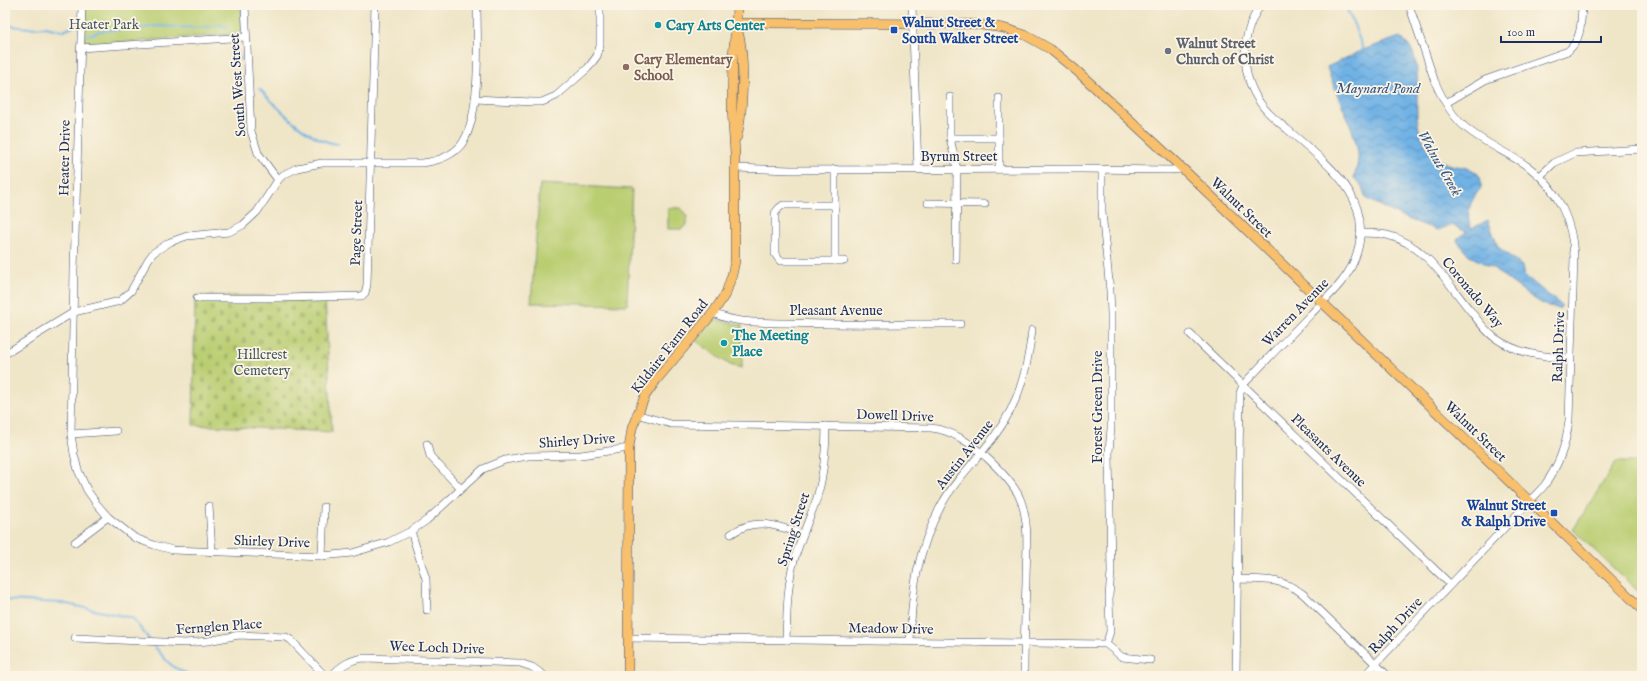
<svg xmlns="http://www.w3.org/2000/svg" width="1647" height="681" viewBox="0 0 1647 681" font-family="'IM FELL English',serif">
<defs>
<pattern id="cemetery-stones" width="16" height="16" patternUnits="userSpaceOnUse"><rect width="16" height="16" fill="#b9cd71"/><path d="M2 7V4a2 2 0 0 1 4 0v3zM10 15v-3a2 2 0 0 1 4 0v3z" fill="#9eb064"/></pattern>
<pattern id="water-waves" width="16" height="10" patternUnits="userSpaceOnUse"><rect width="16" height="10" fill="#71b2e5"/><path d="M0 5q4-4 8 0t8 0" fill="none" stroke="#5c91bd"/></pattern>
</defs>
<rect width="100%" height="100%" fill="#fcf5e5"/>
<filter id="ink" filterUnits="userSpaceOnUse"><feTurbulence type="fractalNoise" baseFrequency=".025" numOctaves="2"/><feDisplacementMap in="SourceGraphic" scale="8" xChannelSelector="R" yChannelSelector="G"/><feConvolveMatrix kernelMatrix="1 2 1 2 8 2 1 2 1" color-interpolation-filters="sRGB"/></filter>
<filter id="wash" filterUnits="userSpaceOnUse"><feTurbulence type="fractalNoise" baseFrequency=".012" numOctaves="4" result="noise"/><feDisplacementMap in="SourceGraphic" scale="16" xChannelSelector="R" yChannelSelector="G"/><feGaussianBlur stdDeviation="0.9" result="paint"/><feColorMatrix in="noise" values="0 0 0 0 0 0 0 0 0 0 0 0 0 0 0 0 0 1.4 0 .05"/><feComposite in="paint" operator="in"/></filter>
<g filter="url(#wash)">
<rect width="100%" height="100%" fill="#efe5c7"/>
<path fill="url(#cemetery-stones)" stroke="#6a7e68" d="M 195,296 L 325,296 L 332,432 L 193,425 Z"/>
<g fill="#b9cd71" stroke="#6a7e68">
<path d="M 85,5 L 241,5 L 242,27 L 241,32 L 236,34 L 88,45 L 84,42 Z"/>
<path d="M 540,184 L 632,189 L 627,305 L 531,303 Z"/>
<path d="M 668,208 L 681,208 L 687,217 L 687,225 L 681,229 L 668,229 Z"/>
<path d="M 714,319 L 742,325 L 742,368 L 730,365 L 696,341 Z"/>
<path d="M 1616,462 L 1642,462 L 1642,595 L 1573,530 Z"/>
</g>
<path fill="url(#water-waves)" stroke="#4670a2" d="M 1400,37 C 1405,42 1412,48 1414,56 C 1423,84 1410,113 1423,140 C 1428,150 1435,159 1446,163 C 1458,169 1484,164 1481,188 C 1470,201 1465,213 1471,229 L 1488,220 L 1498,247 L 1522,266 L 1524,275 L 1562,306 L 1559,309 L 1543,304 L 1530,296 L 1493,268 L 1470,256 L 1457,241 L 1459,237 L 1467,232 L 1452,225 L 1437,230 L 1400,216 L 1366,198 L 1361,185 L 1354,178 C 1356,170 1359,161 1358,153 C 1354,124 1335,95 1327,67 L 1363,50 Z"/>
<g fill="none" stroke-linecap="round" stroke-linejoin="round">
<g stroke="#71b2e5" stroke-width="2">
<path d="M 1345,5 L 1355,27 L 1364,52"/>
<path d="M 5,25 L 29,28 L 46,27 L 63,31 L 73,27"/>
<path d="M 87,35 L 93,34 L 100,31 L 137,29 L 156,26 L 200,28 L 220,25 L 228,27"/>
<path d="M 234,46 L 241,60"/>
<path d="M 260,89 C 279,109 308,141 338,144"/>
<path d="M 5,600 L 62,603 L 132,618 L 149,639"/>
<path d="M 152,643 C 166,661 172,670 195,676"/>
</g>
</g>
</g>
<g filter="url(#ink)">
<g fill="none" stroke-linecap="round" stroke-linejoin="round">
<defs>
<g id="minor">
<path d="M 82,5 L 74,270 L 71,434 L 74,454 L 78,470 L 87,490 L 96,503 L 108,517 L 135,538 L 154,545 L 173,550 L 322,556 L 352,553 L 389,542 L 411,531 L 427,520 L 483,469 L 505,460 L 528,456 L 581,455 L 629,448"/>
<path d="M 245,5 L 251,131 L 258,153 L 278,180"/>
<path d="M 912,5 L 918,169"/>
<path d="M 80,48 L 246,37"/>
<path d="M 950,97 L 950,138 L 957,169 L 956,260"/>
<path d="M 999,98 L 999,169"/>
<path d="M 475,99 L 532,102 L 542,102 L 556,96 L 588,68 L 597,56 L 600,46 L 600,5"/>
<path d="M 1446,103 L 1485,80 L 1568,51 C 1582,39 1581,23 1582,5"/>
<path d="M 950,138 L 999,138"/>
<path d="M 735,168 L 791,170 L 1083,169 L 1170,170 L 1183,169"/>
<path d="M 835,169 L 835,261"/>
<path d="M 1102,169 L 1102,212 L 1110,291 L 1111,314 L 1111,428 L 1109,452 L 1111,572 L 1109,596 L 1110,632 L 1106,644"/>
<path d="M 1540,176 L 1554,163 L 1575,153 L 1642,149"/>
<path d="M 928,203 L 985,204"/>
<path d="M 835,205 L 783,205 L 779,208 L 775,213 L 775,254 L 780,261 L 844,261"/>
<path d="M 1360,233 C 1369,233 1378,233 1387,235 C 1425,244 1446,281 1469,309 C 1477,319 1485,331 1495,338 C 1518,354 1544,357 1570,358"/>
<path d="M 197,298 L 283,298 L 362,296 L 365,293 L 367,285 L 375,5"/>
<path d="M 713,313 C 737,324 760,322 785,323 C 843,325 902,324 960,324"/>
<path d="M 1190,334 L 1450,584"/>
<path d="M 5,354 L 74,312 L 120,301 L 131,291 L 148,260 L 153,253 L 170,242 L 187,236 L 229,232 L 243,225 L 257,212 L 278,180 L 283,175 L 297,168 L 322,163 L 423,163 C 437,161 452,156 461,145 C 482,118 477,39 477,5"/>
<path d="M 636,414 L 671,424 L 931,428 C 952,430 970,443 986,457 C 998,468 1010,480 1018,494 C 1031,520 1026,553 1026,581 C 1025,613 1024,644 1024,676"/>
<path d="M 71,434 L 116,431"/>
<path d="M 427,444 L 430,456 L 460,488"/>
<path d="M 209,506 L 212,552"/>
<path d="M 411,531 L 426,579 L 427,610"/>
<path d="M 731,534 C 756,516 777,526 803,534"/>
<path d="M 75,542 L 108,517"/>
<path d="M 322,556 L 324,507"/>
<path d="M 1236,579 C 1264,580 1280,577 1303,594 L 1388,676"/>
<path d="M 75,638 L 185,643 L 208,641 L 239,635 L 286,637 L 291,640 L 325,676"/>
<path d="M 628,638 L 1106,644 L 1122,657 L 1150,660"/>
<path d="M 786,640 C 787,614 787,589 793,564 C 799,542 809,520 817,498 C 824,474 826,451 826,426"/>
<path d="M 910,641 C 912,590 917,550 942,504 C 952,485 967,470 981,453 C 1015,414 1026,381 1032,330"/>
<path d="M 331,676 C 341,666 350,659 365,658 L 520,663 L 532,667 L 545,676"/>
<path d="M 1236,676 L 1240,393 L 1243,385 C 1265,361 1288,338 1310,315 C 1326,298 1345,283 1354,261 C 1379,199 1328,165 1287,129 C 1278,122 1268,114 1261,104 C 1250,89 1245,71 1245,53 C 1245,37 1251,18 1261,5"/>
<path d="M 1364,676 L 1544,486 C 1559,465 1566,446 1569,420 L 1574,257 C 1573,223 1558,189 1530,168 C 1509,153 1485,144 1465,127 C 1451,115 1442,98 1435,82 L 1409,5"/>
</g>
<g id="major">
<path d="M 736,23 L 974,24 L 1003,28 L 1025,35 L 1050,49 L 1077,71 L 1183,169 L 1642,609"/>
<path d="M 737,29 C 746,54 743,111 737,137"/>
<path d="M 628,676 L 629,448 L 632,428 L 645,396 L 657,379 L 713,313 L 726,293 L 732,275 L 735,261 L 735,154 L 732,109 L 733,55 L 736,26 L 737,5"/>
</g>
</defs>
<use href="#minor" stroke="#3b4a6e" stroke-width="8"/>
<use href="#major" stroke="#3b4a6e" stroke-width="10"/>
<use href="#minor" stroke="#fff" stroke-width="7"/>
<use href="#major" stroke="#f8bf6c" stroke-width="9"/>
</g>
</g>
<g fill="#0f9aa8" stroke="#fcf5e5" stroke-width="1.5">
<circle cx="658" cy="25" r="4"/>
<circle cx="724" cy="343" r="4"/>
</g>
<g fill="#1a4fb4" stroke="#fcf5e5" stroke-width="1.5">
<rect x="890" y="26" width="8" height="8" rx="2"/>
<rect x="1550" y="509" width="8" height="8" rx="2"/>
</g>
<circle fill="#6b7280" stroke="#fcf5e5" stroke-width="1.5" cx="1168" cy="51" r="4"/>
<circle fill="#8d6e63" stroke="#fcf5e5" stroke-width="1.5" cx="626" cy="67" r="4"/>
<g text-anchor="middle" stroke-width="3.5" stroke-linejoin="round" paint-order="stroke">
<g font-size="14" font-weight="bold" fill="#164399" stroke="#fcf5e5" text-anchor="start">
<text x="902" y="27">Walnut Street &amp;<tspan x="902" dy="16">South Walker Street</tspan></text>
<text x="1546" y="510" text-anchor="end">Walnut Street<tspan x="1546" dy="16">&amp; Ralph Drive</tspan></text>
</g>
<g font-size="14" fill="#425663" stroke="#fcf5e5">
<text x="104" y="29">Heater Park</text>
<text x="262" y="359">Hillcrest<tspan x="262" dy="16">Cemetery</tspan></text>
</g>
<g font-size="14" font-weight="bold" fill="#0d838f" stroke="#fcf5e5" text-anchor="start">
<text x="666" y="30">Cary Arts Center</text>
<text x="732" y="340">The Meeting<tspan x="732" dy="16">Place</tspan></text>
</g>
<g font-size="14" font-weight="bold" fill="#5b616d" stroke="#fcf5e5" text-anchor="start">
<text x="1176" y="48">Walnut Street<tspan x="1176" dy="16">Church of Christ</tspan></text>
</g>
<g font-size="14" font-weight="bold" fill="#785e54" stroke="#fcf5e5" text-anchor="start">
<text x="634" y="64">Cary Elementary<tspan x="634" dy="16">School</tspan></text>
</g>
<g font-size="14" fill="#1b2f5e" stroke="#fcf5e5">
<text transform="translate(237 85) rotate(-94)" y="5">South West Street</text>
<text x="959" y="161">Byrum Street</text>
<text transform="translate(64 158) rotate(-89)" y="5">Heater Drive</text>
<text transform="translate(1242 207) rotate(44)" y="5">Walnut Street</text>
<text transform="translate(356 233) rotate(-88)" y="5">Page Street</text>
<text transform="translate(1473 292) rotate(50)" y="5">Coronado Way</text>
<text x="836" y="315">Pleasant Avenue</text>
<text transform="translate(1295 312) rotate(-46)" y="5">Warren Avenue</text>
<text transform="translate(669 346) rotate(-52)" y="5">Kildaire Farm Road</text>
<text transform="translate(1558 347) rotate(-88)" y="5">Ralph Drive</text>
<text transform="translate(1097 407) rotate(-90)" y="5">Forest Green Drive</text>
<text transform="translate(895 415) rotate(2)" y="5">Dowell Drive</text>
<text transform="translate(1476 431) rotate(44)" y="5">Walnut Street</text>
<text transform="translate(577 440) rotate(-4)" y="5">Shirley Drive</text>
<text transform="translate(1329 450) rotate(44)" y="5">Pleasants Avenue</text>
<text transform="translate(964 454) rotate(-52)" y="5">Austin Avenue</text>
<text transform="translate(793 529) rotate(-72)" y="5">Spring Street</text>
<text transform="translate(272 541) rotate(2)" y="5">Shirley Drive</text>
<text transform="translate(1395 625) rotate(-47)" y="5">Ralph Drive</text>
<text transform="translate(219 626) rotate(-4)" y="5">Fernglen Place</text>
<text transform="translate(891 628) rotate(1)" y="5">Meadow Drive</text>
<text transform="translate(437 647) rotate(2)" y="5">Wee Loch Drive</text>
</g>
<g font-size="15" font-style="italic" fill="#355686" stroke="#fcf5e5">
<text x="1378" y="93">Maynard Pond</text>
<text transform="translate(1440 163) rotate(60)" y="5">Walnut Creek</text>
</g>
</g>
<rect width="1647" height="681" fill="none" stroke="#fcf5e5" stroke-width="20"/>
<path d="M1501 36v6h100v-6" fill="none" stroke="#1b2f5e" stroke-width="2"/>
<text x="1507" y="36" font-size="12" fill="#1b2f5e" stroke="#fcf5e5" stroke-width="3" paint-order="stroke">100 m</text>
</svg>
